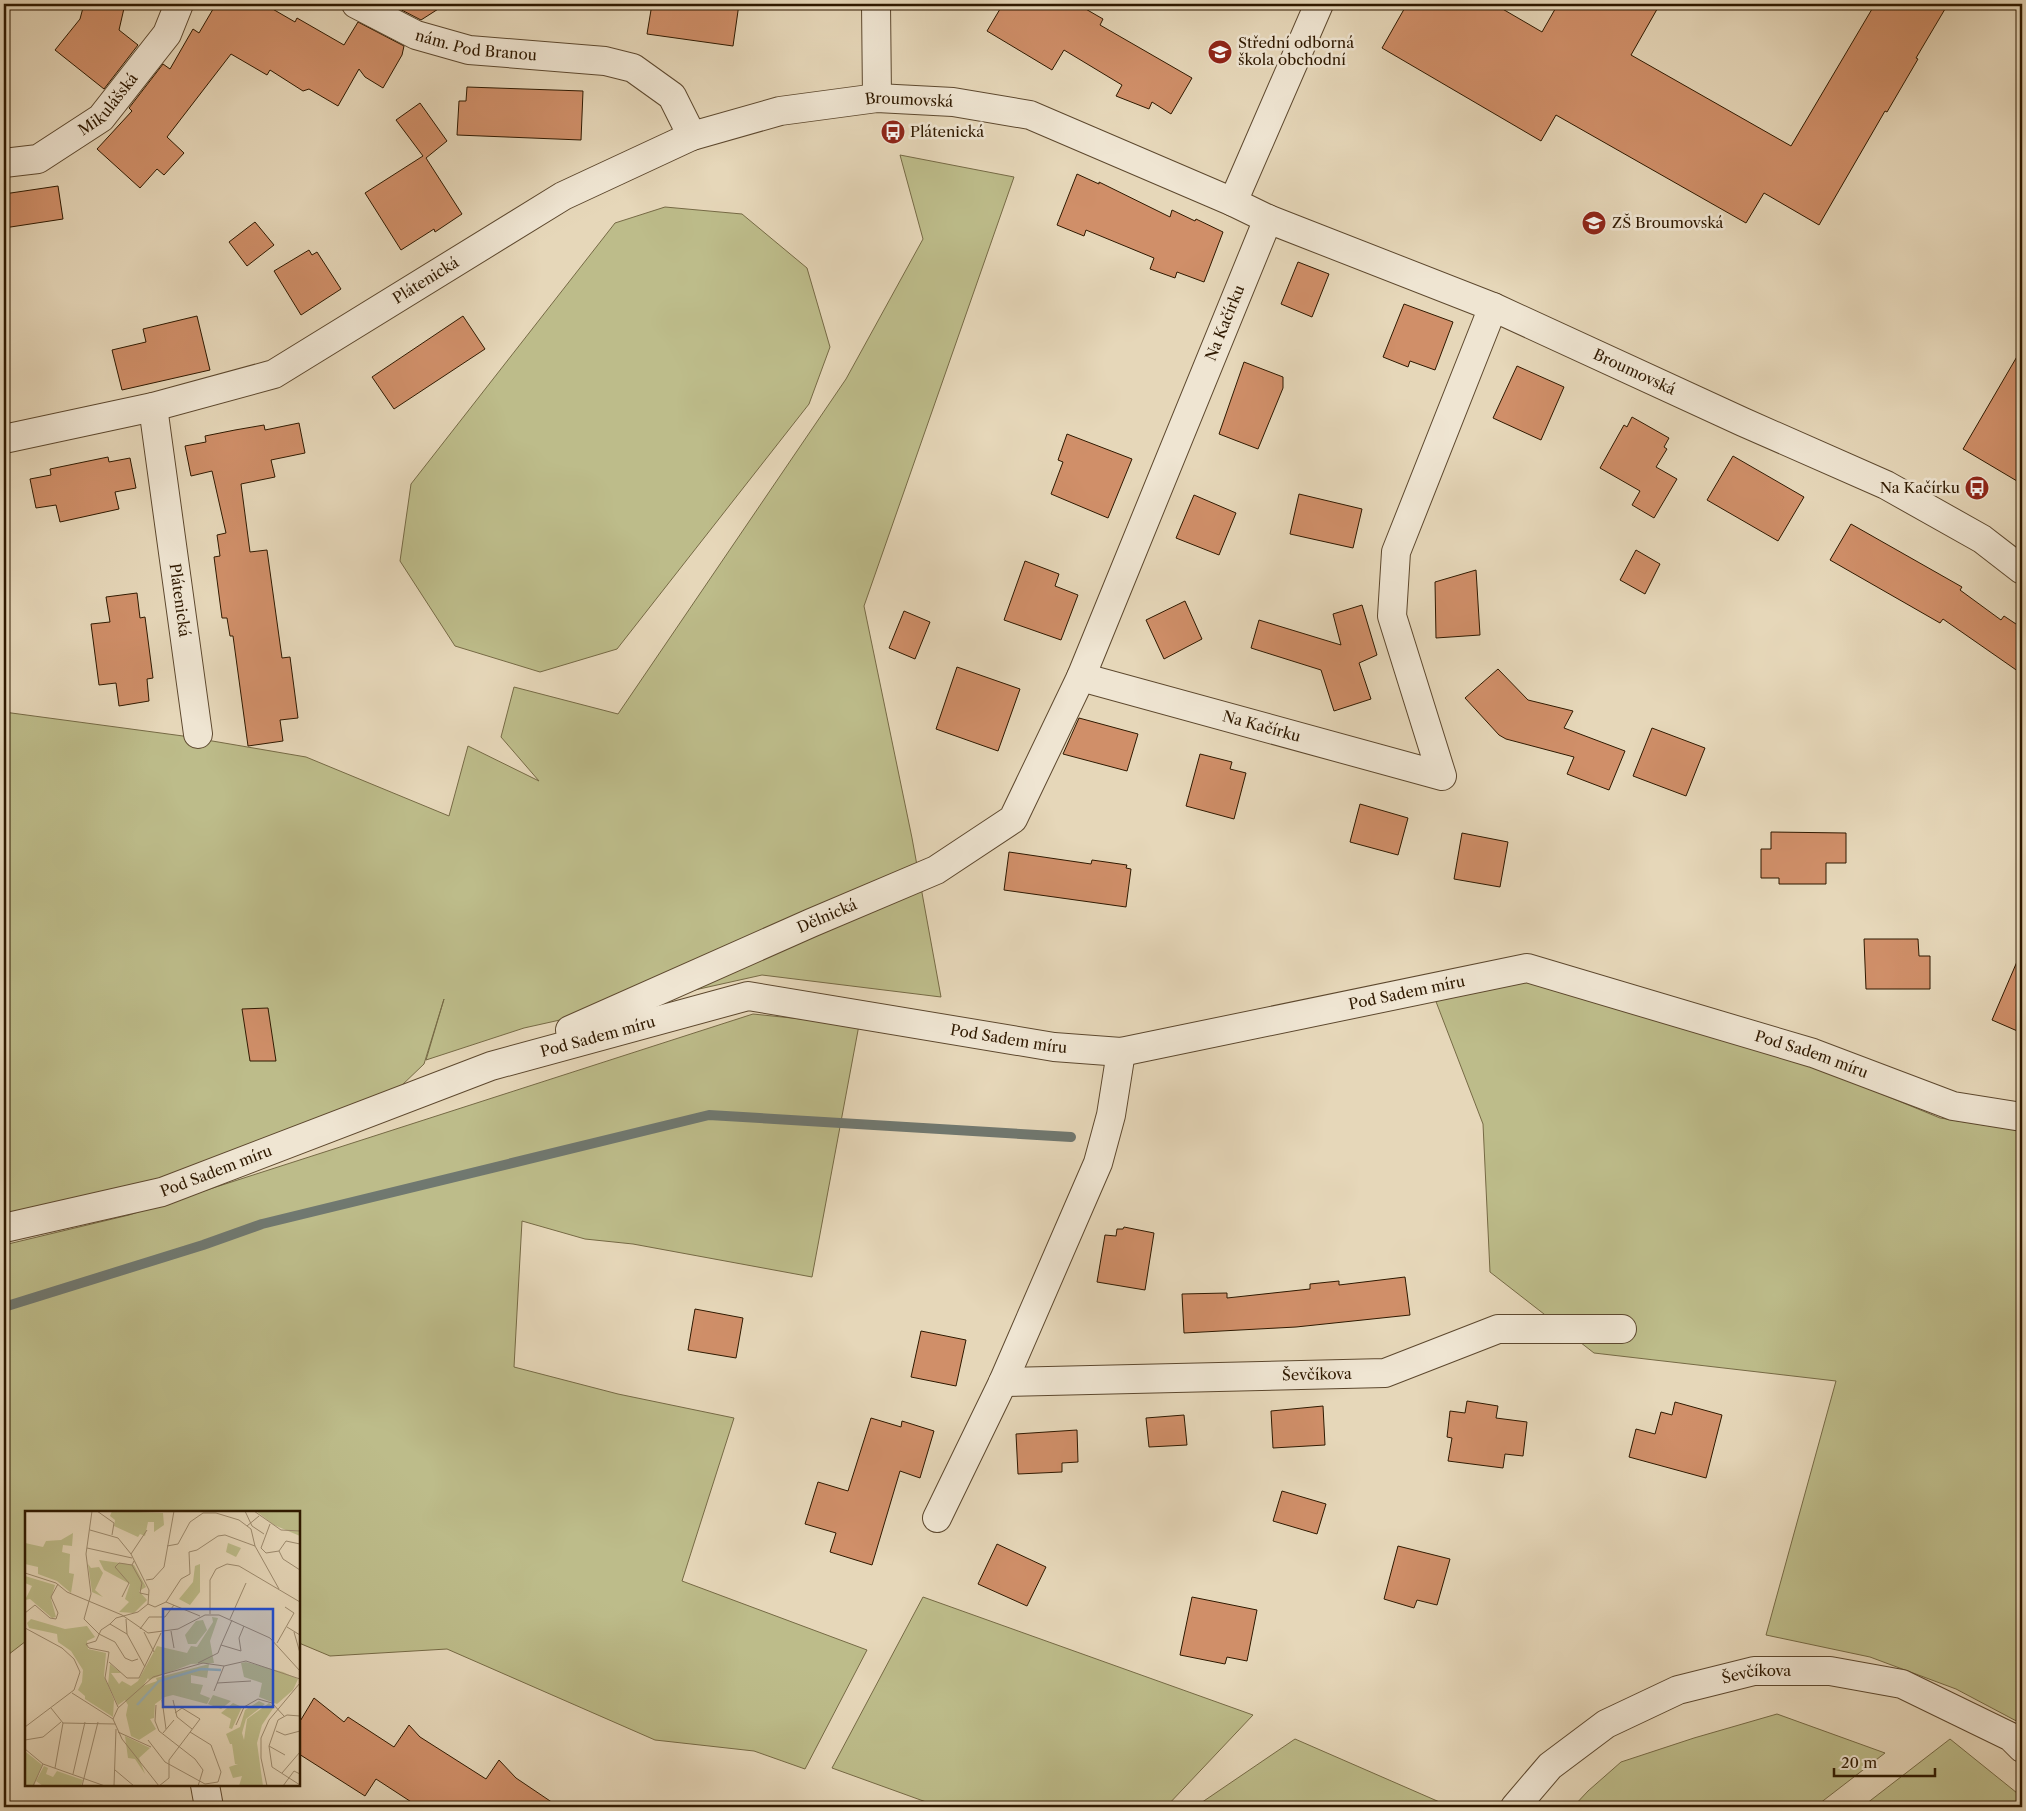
<svg xmlns="http://www.w3.org/2000/svg" width="2026" height="1811" viewBox="0 0 2026 1811" font-family="'Libre Caslon Text',serif">
<rect width="100%" height="100%" fill="#e6d7b9"/>
<filter id="stains"><feTurbulence type="fractalNoise" baseFrequency=".004" numOctaves="4"/><feColorMatrix values="0 0 0 0 .2 0 0 0 0 .09 0 0 0 0 .02 0 0 0 .5 -.17"/></filter>
<radialGradient id="worn" r=".72"><stop offset=".6" stop-color="#630" stop-opacity="0"/><stop offset="1" stop-color="#630" stop-opacity=".3"/></radialGradient>
<g fill="#bdbc8a" stroke="#766a45">
<path d="M 900,155 L 1014,177 L 864,606 L 912,838 L 941,997 L 762,975 L 524,1028 L 426,1060 L 444,999 L 424,1064 L 400,1087 L 158,1185 L 4,1216 L 4,712 L 183,736 L 306,757 L 449,816 L 468,746 L 539,781 L 501,737 L 514,687 L 618,714 L 846,379 L 923,239 Z"/>
<path d="M 665,207 L 742,214 L 807,268 L 830,347 L 809,404 L 617,649 L 540,672 L 455,646 L 400,561 L 411,484 L 615,223 Z"/>
<path d="M 1527,979 L 1760,1044 L 1940,1118 L 2022,1131 L 2022,1724 L 1956,1689 L 1870,1657 L 1766,1635 L 1836,1381 L 1594,1353 L 1490,1272 L 1483,1124 L 1435,999 Z"/>
<path d="M 753,1014 L 859,1025 L 812,1277 L 633,1244 L 585,1239 L 522,1221 L 514,1367 L 618,1394 L 734,1418 L 682,1581 L 867,1650 L 805,1769 L 754,1751 L 655,1740 L 447,1649 L 330,1656 L 299,1643 L 299,1512 L 26,1512 L 26,1641 L 4,1658 L 4,1245 L 129,1215 Z"/>
<path d="M 923,1597 L 1253,1715 L 1166,1807 L 940,1807 L 832,1768 Z"/>
<path d="M 1777,1714 L 1885,1753 L 1815,1807 L 1573,1807 L 1588,1791 L 1621,1762 L 1694,1738 Z"/>
<path d="M 1295,1739 L 1451,1807 L 1195,1807 Z"/>
<path d="M 1950,1739 L 2022,1797 L 2022,1807 L 1862,1807 Z"/>
</g>
<g fill="none" stroke-linecap="round" stroke-linejoin="round">
<path stroke="#707870" stroke-width="10" d="M 4,1307 L 203,1245 L 262,1224 L 709,1115 L 1071,1137"/>
</g>
<g fill="#d08f69" stroke="#2f1900">
<path d="M 84,4 L 125,4 L 119,30 L 138,45 L 104,89 L 55,50 L 80,19 Z"/>
<path d="M 216,4 L 264,4 L 295,22 L 297,18 L 344,45 L 358,22 L 404,46 L 402,55 L 383,88 L 365,77 L 359,69 L 338,106 L 309,89 L 303,91 L 270,70 L 267,75 L 231,54 L 167,137 L 184,153 L 164,175 L 157,169 L 140,188 L 97,149 L 132,111 L 129,108 L 163,64 L 170,69 L 193,29 L 199,33 Z"/>
<path d="M 390,4 L 446,4 L 421,20 Z"/>
<path d="M 652,4 L 739,4 L 733,46 L 647,34 Z"/>
<path d="M 1003,4 L 1077,4 L 1103,19 L 1100,25 L 1192,78 L 1171,114 L 1152,102 L 1149,109 L 1116,96 L 1122,85 L 1064,50 L 1052,70 L 987,31 Z"/>
<path d="M 1407,4 L 1494,4 L 1542,32 L 1558,4 L 1660,4 L 1631,55 L 1791,146 L 1875,4 L 1948,4 L 1916,58 L 1918,59 L 1887,112 L 1885,111 L 1819,225 L 1764,193 L 1746,223 L 1556,115 L 1541,141 L 1382,48 Z"/>
<path d="M 467,87 L 583,91 L 581,140 L 457,135 L 459,101 L 466,101 Z"/>
<path d="M 420,103 L 447,141 L 426,158 L 462,214 L 435,232 L 434,229 L 401,250 L 365,193 L 423,156 L 396,120 Z"/>
<path d="M 1077,174 L 1099,184 L 1099,182 L 1170,217 L 1172,210 L 1195,221 L 1196,219 L 1223,232 L 1204,282 L 1177,272 L 1175,278 L 1150,269 L 1154,258 L 1086,230 L 1084,236 L 1057,225 Z"/>
<path d="M 58,186 L 63,219 L 4,228 L 4,194 Z"/>
<path d="M 255,222 L 274,245 L 247,266 L 229,242 Z"/>
<path d="M 309,250 L 312,255 L 317,252 L 341,289 L 301,315 L 274,271 Z"/>
<path d="M 1298,262 L 1329,274 L 1312,317 L 1281,304 Z"/>
<path d="M 1404,304 L 1453,322 L 1435,370 L 1410,361 L 1408,367 L 1383,357 Z"/>
<path d="M 197,316 L 210,370 L 122,390 L 112,350 L 146,342 L 143,329 Z"/>
<path d="M 463,316 L 485,349 L 394,409 L 372,377 Z"/>
<path d="M 2022,348 L 2022,484 L 1963,449 Z"/>
<path d="M 1244,362 L 1283,377 L 1283,388 L 1258,449 L 1219,434 Z"/>
<path d="M 1517,366 L 1564,387 L 1541,440 L 1493,418 Z"/>
<path d="M 1632,417 L 1669,438 L 1664,447 L 1667,449 L 1656,467 L 1677,479 L 1654,518 L 1632,505 L 1640,491 L 1600,468 L 1624,425 L 1627,427 Z"/>
<path d="M 299,423 L 305,453 L 271,460 L 275,477 L 241,484 L 250,552 L 267,550 L 282,658 L 290,657 L 298,718 L 280,720 L 283,741 L 248,746 L 233,636 L 230,636 L 227,618 L 222,618 L 214,557 L 220,556 L 217,535 L 226,533 L 212,471 L 191,476 L 185,446 L 206,442 L 205,436 L 235,430 L 264,425 L 265,430 Z"/>
<path d="M 1067,434 L 1132,459 L 1108,518 L 1051,494 L 1063,462 L 1058,460 Z"/>
<path d="M 1733,456 L 1804,497 L 1778,541 L 1707,500 Z"/>
<path d="M 108,457 L 109,462 L 130,458 L 136,488 L 115,492 L 119,509 L 60,522 L 56,505 L 36,508 L 30,479 L 51,475 L 50,469 Z"/>
<path d="M 1299,494 L 1362,509 L 1353,548 L 1290,534 Z"/>
<path d="M 1194,495 L 1236,513 L 1219,555 L 1176,538 Z"/>
<path d="M 1851,524 L 1962,587 L 1960,590 L 2001,620 L 2004,616 L 2022,628 L 2022,674 L 1943,619 L 1940,623 L 1830,560 Z"/>
<path d="M 1636,550 L 1660,564 L 1645,594 L 1620,580 Z"/>
<path d="M 1025,561 L 1059,574 L 1055,586 L 1078,595 L 1061,640 L 1004,620 Z"/>
<path d="M 1476,570 L 1480,635 L 1436,638 L 1435,582 Z"/>
<path d="M 137,593 L 140,618 L 145,617 L 153,678 L 147,679 L 149,701 L 119,706 L 116,683 L 99,685 L 91,624 L 110,622 L 106,597 Z"/>
<path d="M 1185,601 L 1202,639 L 1164,659 L 1146,620 Z"/>
<path d="M 1362,605 L 1377,655 L 1359,663 L 1371,699 L 1334,711 L 1321,670 L 1251,648 L 1259,620 L 1341,645 L 1333,614 Z"/>
<path d="M 904,611 L 930,622 L 915,659 L 889,648 Z"/>
<path d="M 957,667 L 1020,689 L 998,751 L 936,729 Z"/>
<path d="M 1498,669 L 1528,700 L 1573,711 L 1564,728 L 1625,751 L 1609,790 L 1567,774 L 1574,757 L 1506,739 L 1499,735 L 1465,698 Z"/>
<path d="M 1079,718 L 1138,734 L 1127,771 L 1063,754 Z"/>
<path d="M 1652,728 L 1705,748 L 1686,796 L 1633,776 Z"/>
<path d="M 1200,754 L 1232,762 L 1230,769 L 1246,773 L 1234,819 L 1186,806 Z"/>
<path d="M 1360,804 L 1408,818 L 1398,855 L 1350,842 Z"/>
<path d="M 1771,832 L 1846,833 L 1846,863 L 1826,863 L 1826,884 L 1779,884 L 1779,878 L 1761,878 L 1761,849 L 1771,849 Z"/>
<path d="M 1462,833 L 1508,842 L 1500,887 L 1454,879 Z"/>
<path d="M 1009,852 L 1091,864 L 1092,860 L 1127,865 L 1126,868 L 1131,869 L 1126,907 L 1004,890 Z"/>
<path d="M 1864,939 L 1918,939 L 1919,956 L 1930,956 L 1930,989 L 1866,989 Z"/>
<path d="M 2022,950 L 2022,1033 L 1992,1020 Z"/>
<path d="M 268,1008 L 276,1061 L 250,1061 L 242,1009 Z"/>
<path d="M 1124,1227 L 1154,1233 L 1145,1290 L 1097,1282 L 1105,1235 L 1116,1236 L 1117,1229 L 1123,1229 Z"/>
<path d="M 1405,1277 L 1410,1315 L 1296,1327 L 1184,1333 L 1182,1294 L 1227,1293 L 1227,1298 L 1310,1289 L 1310,1284 L 1339,1281 L 1339,1285 Z"/>
<path d="M 695,1309 L 743,1318 L 736,1358 L 688,1350 Z"/>
<path d="M 921,1331 L 966,1340 L 956,1386 L 911,1377 Z"/>
<path d="M 1467,1401 L 1498,1406 L 1496,1418 L 1527,1422 L 1523,1456 L 1505,1454 L 1503,1468 L 1448,1461 L 1452,1438 L 1447,1437 L 1450,1411 L 1465,1413 Z"/>
<path d="M 1675,1402 L 1722,1415 L 1706,1478 L 1629,1457 L 1636,1429 L 1655,1434 L 1661,1412 L 1672,1415 Z"/>
<path d="M 1323,1406 L 1325,1445 L 1273,1448 L 1271,1411 Z"/>
<path d="M 1184,1415 L 1187,1445 L 1149,1447 L 1146,1418 Z"/>
<path d="M 871,1418 L 901,1427 L 902,1421 L 934,1431 L 920,1478 L 900,1471 L 872,1565 L 830,1552 L 836,1533 L 805,1524 L 818,1482 L 848,1491 Z"/>
<path d="M 1077,1430 L 1078,1462 L 1062,1463 L 1062,1472 L 1018,1474 L 1016,1434 Z"/>
<path d="M 1282,1491 L 1326,1504 L 1317,1534 L 1273,1521 Z"/>
<path d="M 997,1544 L 1046,1567 L 1027,1606 L 978,1584 Z"/>
<path d="M 1398,1546 L 1450,1559 L 1437,1605 L 1417,1600 L 1414,1608 L 1384,1599 Z"/>
<path d="M 1192,1597 L 1257,1610 L 1247,1661 L 1227,1657 L 1225,1664 L 1180,1655 Z"/>
<path d="M 314,1698 L 344,1722 L 348,1717 L 394,1747 L 409,1725 L 420,1737 L 486,1779 L 499,1760 L 516,1778 L 559,1807 L 419,1807 L 376,1779 L 365,1796 L 299,1754 L 299,1723 Z"/>
</g>
<g fill="none" stroke-linecap="round" stroke-linejoin="round">
<defs>
<g id="street">
<path id="s1" d="M 356,4 L 416,35 L 469,50 L 605,61 L 633,68 L 672,96 L 692,136"/>
<path d="M 876,4 L 877,98"/>
<path id="s2" d="M 4,163 L 38,159 L 101,118 L 167,34 L 179,4"/>
<path d="M 1233,202 L 1319,4"/>
<path id="s3" d="M 1268,219 L 1081,677 L 1442,776 L 1392,616 L 1396,552 L 1493,307"/>
<path id="s4" d="M 153,407 L 198,734"/>
<path id="s5" d="M 4,439 L 153,407 L 274,374 L 563,196 L 692,136 L 780,111 L 877,98 L 953,102 L 1030,115 L 1233,202 L 1268,219 L 1493,307 L 1743,422 L 1886,485 L 1982,539 L 2022,570"/>
<path id="s6" d="M 570,1030 L 811,923 L 936,870 L 1013,819 L 1081,677"/>
<path id="s7" d="M 4,1228 L 162,1192 L 491,1066 L 748,996 L 1054,1047 L 1121,1052 L 1527,968 L 1813,1053 L 1953,1106 L 2022,1117"/>
<path id="s8" d="M 1003,1382 L 1385,1373 L 1498,1329 L 1622,1329"/>
<path d="M 937,1518 L 1003,1382 L 1098,1163 L 1111,1115 L 1121,1052"/>
<path d="M 205,1785 L 209,1807"/>
<path id="s9" d="M 1515,1807 L 1550,1766 L 1606,1724 L 1678,1690 L 1754,1671 L 1830,1671 L 1902,1684 L 2011,1737 L 2022,1748"/>
</g>
</defs>
<use href="#street" stroke="#5d482e" stroke-width="30"/>
<use href="#street" stroke="#efe5d2" stroke-width="28"/>
</g>
<defs>
<symbol id="school-disc" viewBox="-11 -11 22 22"><circle r="9.5" fill="#8f2418" stroke="#efe5d2"/><path d="M0-5L7-2L0 1L-7-2ZM-4 1L0 2.5L4 1V4Q0 6-4 4Z" fill="#fff"/></symbol>
<symbol id="bus-disc" viewBox="-11 -11 22 22"><circle r="9.5" fill="#8f2418" stroke="#efe5d2"/><path d="M-5-6H5V4H4V6H2V4H-2V6H-4V4H-5ZM-3.5-4V0h7V-4ZM-3.5 1.2v1.5H-2V1.2ZM2 1.2v1.5H3.5V1.2Z" fill="#fff"/></symbol>
</defs>
<g fill-rule="evenodd">
<use href="#school-disc" x="1206" y="38" width="28" height="28"/>
<use href="#bus-disc" x="879" y="118" width="28" height="28"/>
<use href="#school-disc" x="1580" y="209" width="28" height="28"/>
<use href="#bus-disc" x="1963" y="474" width="28" height="28"/>
</g>
<g text-anchor="middle" stroke-width="5" stroke-linejoin="round" paint-order="stroke">
<g font-size="15" fill="#2f1900" stroke="#efe5d2" text-anchor="start">
<text x="1238" y="48">Střední odborná<tspan x="1238" dy="17">škola obchodní</tspan></text>
<text x="910" y="137">Plátenická</text>
<text x="1612" y="228">ZŠ Broumovská</text>
<text x="1960" y="493" text-anchor="end">Na Kačírku</text>
</g>
<g font-size="15" fill="#2f1900" stroke="#efe5d2">
<text dy="5" stroke="none"><textPath href="#s1" startOffset="129">nám. Pod Branou</textPath></text>
<text dy="5" stroke="none"><textPath href="#s2" startOffset="124">Mikulášská</textPath></text>
<text dy="5" stroke="none"><textPath href="#s5" startOffset="981">Broumovská</textPath></text>
<text dy="5" stroke="none"><textPath href="#s5" startOffset="456">Plátenická</textPath></text>
<text transform="translate(1225 323) rotate(-68)" y="5">Na Kačírku</text>
<text dy="5" stroke="none"><textPath href="#s5" startOffset="1760">Broumovská</textPath></text>
<text dy="5" stroke="none"><textPath href="#s4" startOffset="195">Plátenická</textPath></text>
<text dy="5" stroke="none"><textPath href="#s3" startOffset="682">Na Kačírku</textPath></text>
<text dy="5" stroke="none"><textPath href="#s6" startOffset="281">Dělnická</textPath></text>
<text dy="5" stroke="none"><textPath href="#s7" startOffset="1450">Pod Sadem míru</textPath></text>
<text dy="5" stroke="none"><textPath href="#s7" startOffset="625">Pod Sadem míru</textPath></text>
<text dy="5" stroke="none"><textPath href="#s7" startOffset="1045">Pod Sadem míru</textPath></text>
<text dy="5" stroke="none"><textPath href="#s7" startOffset="1870">Pod Sadem míru</textPath></text>
<text dy="5" stroke="none"><textPath href="#s7" startOffset="220">Pod Sadem míru</textPath></text>
<text dy="5" stroke="none"><textPath href="#s8" startOffset="314">Ševčíkova</textPath></text>
<text dy="5" stroke="none"><textPath href="#s9" startOffset="284">Ševčíkova</textPath></text>
</g>
</g>
<g transform="translate(25 1511)">
<rect width="275" height="275" fill="#e6d7b9"/>
<path d="M 87,0 L 138,2 L 139,14 L 129,21 L 129,11 L 123,11 L 120,25 L 115,23 L 113,26 L 89,15 L 90,9 L 85,5 ZM 231,0 L 275,0 L 275,25 L 249,14 ZM 48,22 L 47,35 L 38,34 L 37,41 L 45,43 L 44,62 L 49,63 L 46,82 L 32,70 L 13,63 L 13,56 L 0,53 L 0,32 L 18,36 L 21,30 L 36,29 ZM 203,32 L 216,37 L 211,46 L 201,41 ZM 74,49 L 109,54 L 121,76 L 114,80 L 122,89 L 109,102 L 94,101 L 104,91 L 100,88 L 105,73 L 79,59 ZM 63,53 L 66,57 L 74,56 L 78,62 L 70,79 L 78,86 L 67,81 ZM 175,53 L 175,81 L 165,94 L 154,88 L 168,71 L 170,55 ZM 0,65 L 30,74 L 26,88 L 31,106 L 27,107 L 5,88 L 0,89 L 7,75 L 0,72 ZM 187,106 L 193,107 L 185,130 L 189,152 L 166,153 L 124,169 L 123,167 L 118,175 L 132,170 L 131,167 L 184,153 L 182,167 L 166,164 L 166,172 L 178,174 L 175,183 L 185,187 L 182,193 L 148,184 L 140,186 L 130,193 L 129,207 L 125,208 L 131,218 L 114,229 L 106,225 L 101,204 L 103,194 L 100,189 L 93,194 L 83,174 L 85,153 L 96,162 L 86,162 L 94,173 L 97,170 L 106,175 L 113,170 L 132,135 L 162,142 L 166,135 L 172,136 L 188,111 ZM 6,108 L 40,118 L 62,115 L 70,126 L 62,130 L 63,138 L 81,142 L 79,165 L 89,189 L 88,206 L 60,188 L 60,185 L 53,179 L 57,171 L 58,159 L 46,140 L 33,131 L 32,123 L 4,117 L 2,112 ZM 178,109 L 182,119 L 171,133 L 163,133 L 160,124 L 171,110 ZM 221,151 L 258,161 L 273,168 L 268,179 L 252,193 L 234,186 L 237,172 L 219,166 L 216,152 ZM 188,184 L 206,190 L 196,198 L 183,193 ZM 234,190 L 240,193 L 221,208 L 217,222 L 219,229 L 222,208 L 244,192 L 249,196 L 237,214 L 232,232 L 238,275 L 214,275 L 217,265 L 208,267 L 204,256 L 213,253 L 210,253 L 207,233 L 205,233 L 201,223 L 215,216 L 220,199 ZM 208,192 L 217,196 L 207,218 L 204,217 L 206,208 L 196,202 ZM 100,225 L 125,237 L 114,247 L 120,263 L 110,248 L 103,247 ZM 1,241 L 17,254 L 9,275 L 0,275 ZM 19,255 L 23,257 L 21,263 L 28,266 L 32,260 L 58,269 L 56,275 L 18,275 L 11,270 Z" fill="#bdbc8a"/>
<path fill="none" stroke="#9bb7ba" stroke-width="2.5" d="M 112,194 L 134,170 L 176,158 L 196,159"/>
<path fill="none" stroke="#9d8b6f" stroke-width="1" d="M 67,0 L 61,43 L 66,83 L 59,108 L 74,123 L 90,131 L 100,147 L 107,150 L 113,148M 72,0 L 89,12 L 87,24M 220,0 L 227,15 L 239,23M 229,0 L 256,19 L 275,20M 245,13 L 236,37 L 241,42 L 254,40M 222,15 L 234,5M 65,19 L 93,27 L 106,43 L 124,79 L 123,93 L 113,101 L 91,107 L 85,113M 275,33 L 261,30 L 254,40 L 258,48 L 275,59M 142,35 L 153,33 L 165,11 L 178,2 L 191,2 L 214,9 L 226,18 L 230,35 L 254,78M 62,37 L 107,47M 106,43 L 122,19M 107,54 L 117,72 L 115,82 L 124,84M 0,62 L 31,72 L 42,81 L 97,104 L 123,122 L 153,118 L 180,104 L 194,104 L 245,127 L 275,160M 121,69 L 128,68 L 139,56 L 149,0M 97,86 L 104,72 L 90,56 L 94,52 L 107,54 L 109,50M 141,91 L 175,105M 123,93 L 130,96 L 141,91 L 156,68 L 165,63 L 164,41 L 172,39 L 193,25 L 200,24 L 230,35M 0,102 L 10,94 L 25,107 L 31,108 L 33,102 L 26,86 L 33,73M 185,103 L 185,69 L 191,58 L 202,53 L 214,55 L 275,91M 101,108 L 102,123 L 120,156M 205,108 L 221,72M 207,109 L 196,134 L 216,140 L 214,127 L 219,115M 262,116 L 275,124M 0,117 L 37,137 L 49,148 L 55,161 L 49,179 L 0,216M 115,118 L 124,106 L 140,106 L 149,94M 146,120 L 149,137M 119,121 L 129,141M 269,121 L 275,142M 252,132 L 269,102 L 260,96M 84,151 L 102,167 L 114,167 L 136,122M 173,152 L 193,142 L 196,134M 192,172 L 226,170M 189,180 L 199,155M 47,182 L 88,208 L 97,228 L 134,275M 137,189 L 141,218M 148,189 L 152,206 L 167,218M 131,194 L 130,210 L 134,220 L 170,248 L 178,259 L 173,275M 93,196 L 80,167 L 84,141 L 64,137 L 61,133 L 71,130 L 76,119 L 85,113 L 102,123M 26,197 L 38,212 L 90,213M 275,205 L 262,204 L 253,209 L 244,235 L 247,256 L 275,274M 88,208 L 93,197 L 128,166 L 178,152 L 199,155 L 221,150 L 275,168M 211,214 L 219,196 L 233,188 L 247,192 L 259,205M 251,220 L 260,224 L 275,220M 93,221 L 126,236M 138,222 L 149,209M 0,229 L 18,226 L 36,211M 123,229 L 140,251 L 180,273 L 193,271 L 196,261 L 186,234 L 165,221M 244,235 L 260,244M 0,238 L 18,253 L 80,275M 30,257 L 38,212M 90,259 L 109,275M 257,262 L 275,241M 48,263 L 60,211M 8,275 L 18,253M 57,275 L 73,211M 89,275 L 91,218M 134,275 L 144,267 L 144,249 L 175,208 L 157,197 L 150,202M 242,275 L 236,247 L 236,227 L 244,209 L 275,172M 258,275 L 269,260 L 275,263"/>
<path fill="#1d4ed8" fill-opacity="0.15" stroke="#1d4ed8" stroke-width="2.5" d="M 138,98 L 248,98 L 248,196 L 138,196 Z"/>
<rect width="275" height="275" fill="none" stroke="#2f1900" stroke-width="2.5"/>
</g>
<rect width="2026" height="1811" fill="none" stroke="#e6d7b9" stroke-width="20"/>
<rect x="5" y="5" width="2016" height="1801" fill="none" stroke="#2f1900" stroke-width="2.5"/>
<rect x="10" y="10" width="2006" height="1791" fill="none" stroke="#2f1900"/>
<path d="M1834 1768v8h101v-8" fill="none" stroke="#2f1900" stroke-width="2.5"/>
<text x="1841" y="1768" font-size="15" fill="#2f1900" stroke="#efe5d2" stroke-width="4" paint-order="stroke">20 m</text>
<rect width="100%" height="100%" filter="url(#stains)"/>
<rect width="100%" height="100%" fill="url(#worn)"/>
</svg>
